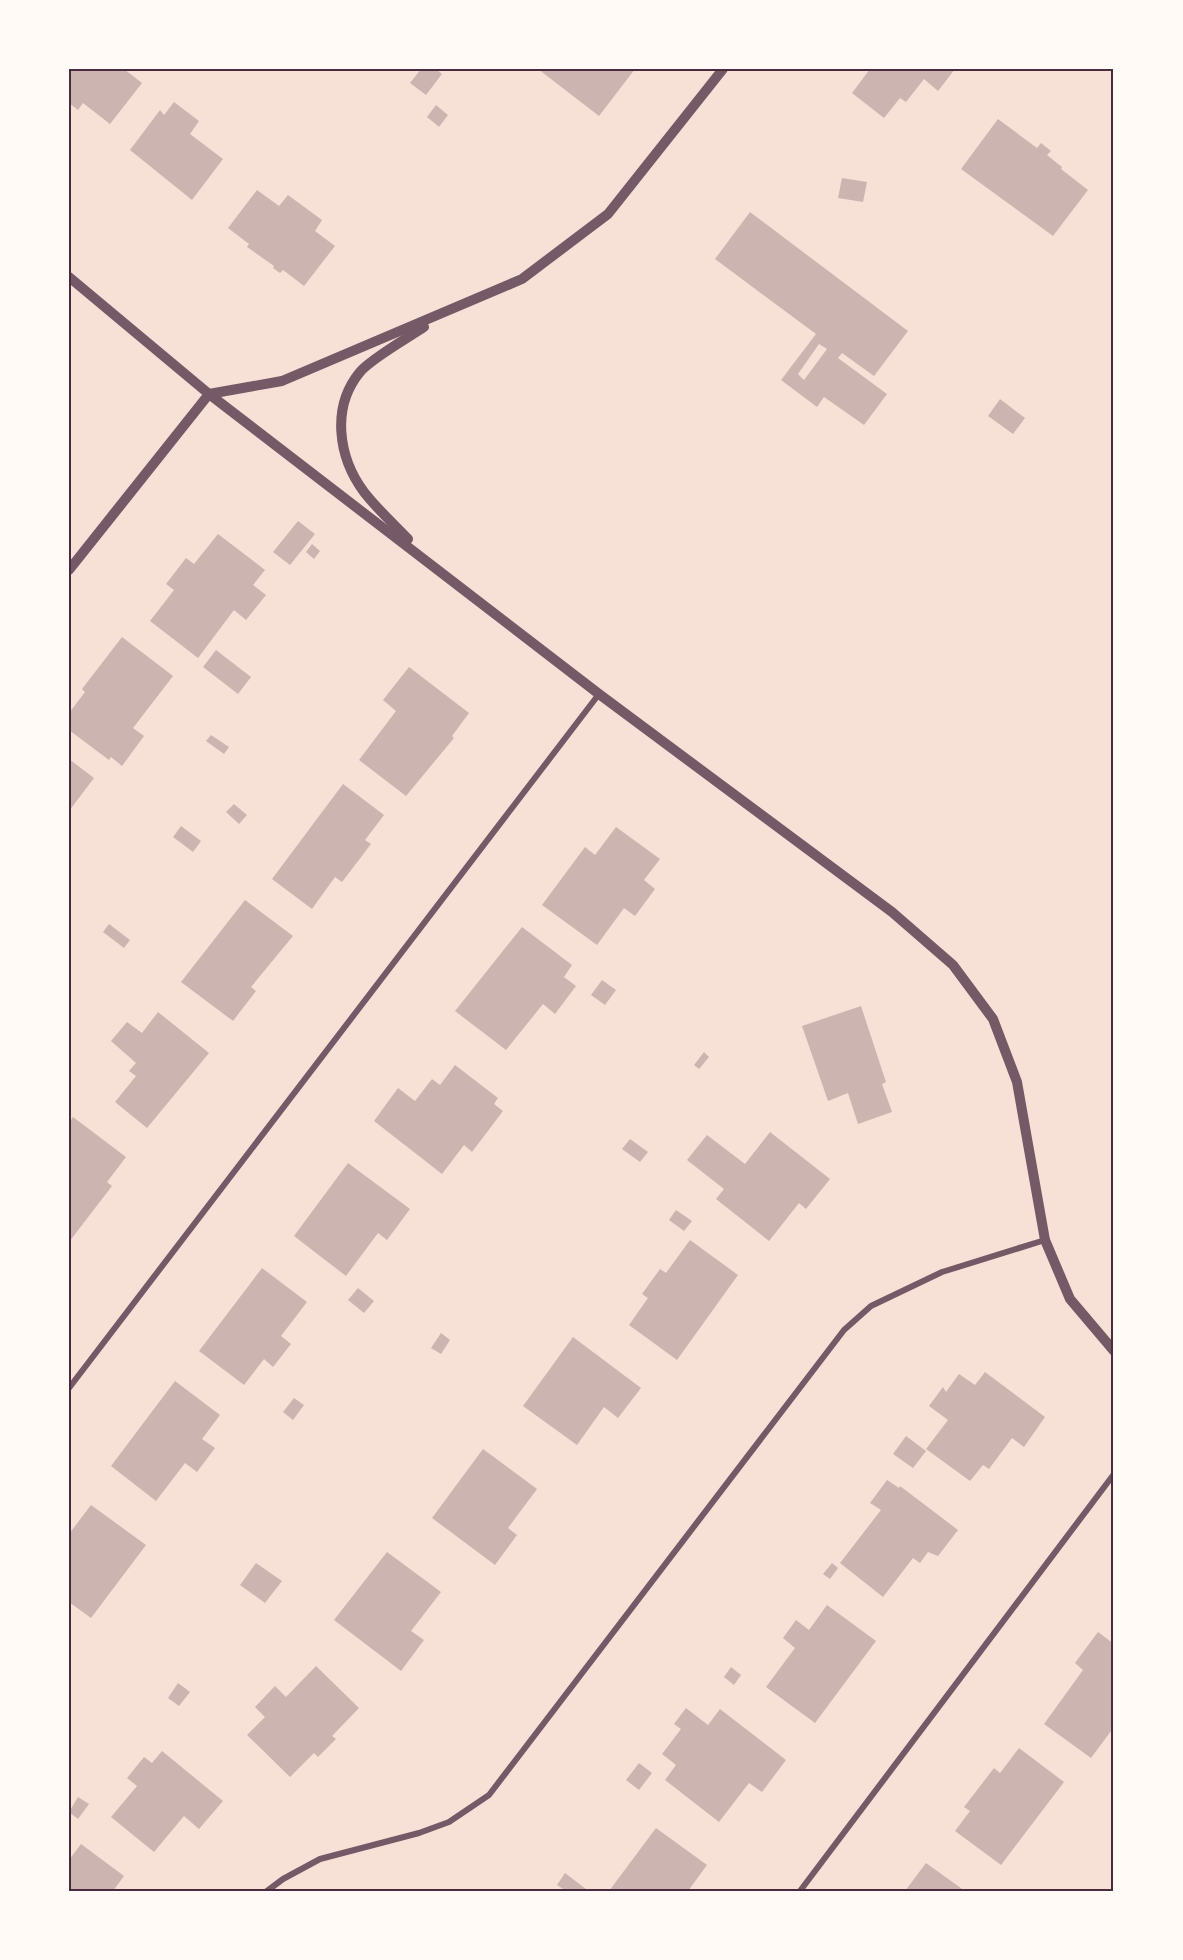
<svg xmlns="http://www.w3.org/2000/svg" width="1183" height="1960" viewBox="0 0 1183 1960" font-family="'PT Sans Narrow',sans-serif">
<rect width="100%" height="100%" fill="#f7e1d7"/>
<g fill="#ccb4b1" fill-rule="evenodd">
<path d="M 69,69 L 124,69 L 142,83 L 110,124 L 83,103 L 78,110 L 69,103 Z"/>
<path d="M 421,69 L 436,69 L 442,74 L 426,95 L 410,83 Z"/>
<path d="M 538,69 L 635,69 L 599,116 Z"/>
<path d="M 870,69 L 955,69 L 938,91 L 924,79 L 906,102 L 900,98 L 884,118 L 852,93 Z"/>
<path d="M 174,102 L 199,121 L 190,134 L 223,159 L 192,200 L 130,150 L 160,110 L 164,115 Z"/>
<path d="M 436,105 L 448,115 L 439,127 L 427,117 Z"/>
<path d="M 998,119 L 1037,148 L 1041,143 L 1051,151 L 1047,155 L 1062,167 L 1061,169 L 1088,190 L 1053,236 L 961,169 Z"/>
<path d="M 842,178 L 867,182 L 863,202 L 838,198 Z"/>
<path d="M 257,190 L 279,206 L 288,195 L 322,220 L 315,231 L 335,246 L 304,286 L 283,270 L 280,273 L 273,268 L 274,266 L 247,247 L 249,244 L 228,228 Z"/>
<path d="M 750,212 L 908,331 L 874,376 L 842,353 L 838,358 L 887,394 L 864,425 L 824,397 L 817,407 L 781,380 L 816,334 L 715,259 ZM 819,344 L 827,349 L 804,380 L 798,374 Z"/>
<path d="M 1000,399 L 1025,418 L 1013,434 L 988,416 Z"/>
<path d="M 298,521 L 315,534 L 290,565 L 273,552 Z"/>
<path d="M 218,534 L 265,570 L 253,585 L 266,595 L 246,620 L 234,610 L 198,658 L 150,621 L 174,590 L 166,584 L 186,558 L 194,564 Z"/>
<path d="M 312,544 L 320,551 L 314,559 L 306,552 Z"/>
<path d="M 122,637 L 173,676 L 133,728 L 144,736 L 122,766 L 111,757 L 109,760 L 69,730 L 69,713 L 85,692 L 82,689 Z"/>
<path d="M 216,650 L 251,677 L 238,694 L 203,667 Z"/>
<path d="M 409,667 L 469,713 L 452,736 L 454,738 L 406,796 L 359,760 L 396,711 L 383,700 Z"/>
<path d="M 211,735 L 229,747 L 224,754 L 206,741 Z"/>
<path d="M 69,759 L 94,778 L 69,811 Z"/>
<path d="M 343,784 L 384,815 L 365,840 L 371,844 L 342,882 L 335,877 L 312,909 L 272,879 Z"/>
<path d="M 234,804 L 247,815 L 239,824 L 226,812 Z"/>
<path d="M 181,826 L 201,841 L 193,852 L 173,837 Z"/>
<path d="M 616,827 L 660,859 L 644,880 L 655,889 L 635,916 L 624,908 L 597,945 L 542,905 L 585,847 L 595,855 Z"/>
<path d="M 245,900 L 293,936 L 251,987 L 256,991 L 233,1021 L 181,982 Z"/>
<path d="M 109,924 L 130,940 L 124,948 L 103,932 Z"/>
<path d="M 522,927 L 572,965 L 564,977 L 576,986 L 555,1014 L 543,1004 L 506,1050 L 455,1011 Z"/>
<path d="M 602,980 L 616,990 L 605,1005 L 591,995 Z"/>
<path d="M 861,1006 L 886,1082 L 882,1084 L 892,1112 L 858,1124 L 848,1093 L 828,1101 L 802,1026 Z"/>
<path d="M 158,1012 L 209,1053 L 147,1128 L 115,1102 L 136,1076 L 129,1071 L 136,1063 L 111,1041 L 127,1022 L 142,1033 Z"/>
<path d="M 704,1052 L 709,1057 L 699,1069 L 694,1065 Z"/>
<path d="M 455,1065 L 498,1098 L 494,1104 L 503,1111 L 472,1152 L 464,1145 L 442,1174 L 374,1121 L 398,1088 L 415,1101 L 432,1079 L 440,1085 Z"/>
<path d="M 73,1117 L 126,1157 L 107,1182 L 112,1186 L 69,1242 L 69,1123 Z"/>
<path d="M 770,1132 L 830,1179 L 806,1209 L 799,1203 L 769,1241 L 716,1199 L 724,1189 L 687,1160 L 707,1135 L 745,1164 Z"/>
<path d="M 630,1139 L 648,1152 L 640,1162 L 622,1149 Z"/>
<path d="M 348,1163 L 410,1209 L 387,1240 L 378,1233 L 346,1276 L 294,1236 Z"/>
<path d="M 676,1210 L 692,1221 L 684,1231 L 669,1220 Z"/>
<path d="M 690,1240 L 738,1275 L 677,1360 L 629,1325 L 648,1298 L 642,1294 L 660,1269 L 666,1273 Z"/>
<path d="M 262,1268 L 307,1302 L 281,1336 L 291,1344 L 273,1367 L 264,1359 L 244,1385 L 199,1351 Z"/>
<path d="M 358,1288 L 374,1301 L 364,1313 L 348,1300 Z"/>
<path d="M 441,1333 L 450,1340 L 441,1354 L 431,1348 Z"/>
<path d="M 573,1337 L 641,1388 L 618,1418 L 604,1407 L 577,1445 L 523,1406 Z"/>
<path d="M 985,1372 L 1045,1417 L 1024,1447 L 1012,1438 L 989,1469 L 983,1465 L 970,1481 L 926,1449 L 948,1420 L 929,1406 L 943,1387 L 946,1392 L 959,1374 L 975,1385 Z"/>
<path d="M 175,1381 L 220,1415 L 202,1439 L 215,1448 L 197,1472 L 185,1463 L 156,1501 L 111,1466 Z"/>
<path d="M 294,1398 L 304,1405 L 293,1420 L 283,1412 Z"/>
<path d="M 906,1436 L 926,1451 L 913,1468 L 893,1454 Z"/>
<path d="M 483,1449 L 537,1489 L 508,1528 L 517,1535 L 495,1565 L 432,1518 Z"/>
<path d="M 887,1480 L 899,1488 L 900,1486 L 958,1530 L 938,1556 L 928,1552 L 920,1563 L 913,1558 L 883,1597 L 840,1563 L 881,1510 L 870,1503 Z"/>
<path d="M 91,1505 L 146,1545 L 91,1618 L 69,1602 L 69,1534 Z"/>
<path d="M 387,1552 L 441,1592 L 411,1631 L 424,1640 L 401,1671 L 334,1620 Z"/>
<path d="M 256,1563 L 282,1581 L 265,1603 L 240,1585 Z"/>
<path d="M 832,1563 L 838,1568 L 830,1579 L 823,1574 Z"/>
<path d="M 827,1605 L 876,1641 L 815,1723 L 766,1687 L 795,1648 L 783,1638 L 796,1620 L 809,1630 Z"/>
<path d="M 1098,1632 L 1114,1644 L 1114,1727 L 1091,1758 L 1044,1724 L 1083,1670 L 1075,1663 Z"/>
<path d="M 316,1666 L 359,1708 L 332,1736 L 336,1739 L 318,1757 L 314,1753 L 290,1777 L 247,1735 L 265,1717 L 255,1707 L 275,1686 L 286,1697 Z"/>
<path d="M 731,1667 L 741,1675 L 734,1685 L 724,1677 Z"/>
<path d="M 178,1683 L 190,1692 L 179,1706 L 168,1698 Z"/>
<path d="M 686,1708 L 708,1725 L 720,1709 L 786,1760 L 762,1792 L 749,1783 L 719,1822 L 665,1780 L 676,1765 L 662,1754 L 681,1729 L 674,1724 Z"/>
<path d="M 1019,1748 L 1064,1782 L 1001,1865 L 955,1831 L 970,1811 L 964,1807 L 994,1768 L 1000,1773 Z"/>
<path d="M 162,1751 L 223,1801 L 199,1829 L 184,1816 L 154,1852 L 111,1817 L 137,1786 L 127,1778 L 144,1757 L 152,1763 Z"/>
<path d="M 639,1763 L 652,1773 L 639,1790 L 626,1780 Z"/>
<path d="M 78,1797 L 89,1804 L 78,1819 L 69,1812 Z"/>
<path d="M 656,1828 L 707,1865 L 688,1891 L 609,1891 Z"/>
<path d="M 81,1844 L 124,1876 L 113,1891 L 69,1891 L 69,1860 Z"/>
<path d="M 926,1863 L 965,1891 L 905,1891 Z"/>
<path d="M 565,1873 L 586,1889 L 584,1891 L 566,1891 L 557,1885 Z"/>
</g>
<g fill="none" stroke-linecap="round" stroke-linejoin="round">
<g stroke="#755966" stroke-width="6">
<path d="M 69,1388 L 599,694"/>
<path d="M 267,1891 L 283,1879 L 320,1859 L 419,1833 L 449,1822 L 489,1795 L 844,1330 L 871,1306 L 942,1272 L 1045,1240"/>
<path d="M 800,1891 L 1114,1474"/>
</g>
<g stroke="#755966" stroke-width="10">
<path d="M 69,277 L 209,394 L 599,694 L 892,912 L 953,965 L 993,1019 L 1017,1082 L 1045,1240 L 1070,1299 L 1114,1351"/>
<path d="M 209,394 L 282,381 L 522,279 L 608,214 L 723,69"/>
<path d="M 408,539 C 394,524 377,509 364,492 C 338,457 331,407 360,372 C 372,358 408,338 424,327"/>
<path d="M 69,570 L 209,394"/>
</g>
</g>
<rect width="1183" height="1960" fill="none" stroke="#fffaf5" stroke-width="141"/>
<rect x="70" y="70" width="1042" height="1820" fill="none" stroke="#4a2c40" stroke-width="2"/>
</svg>
